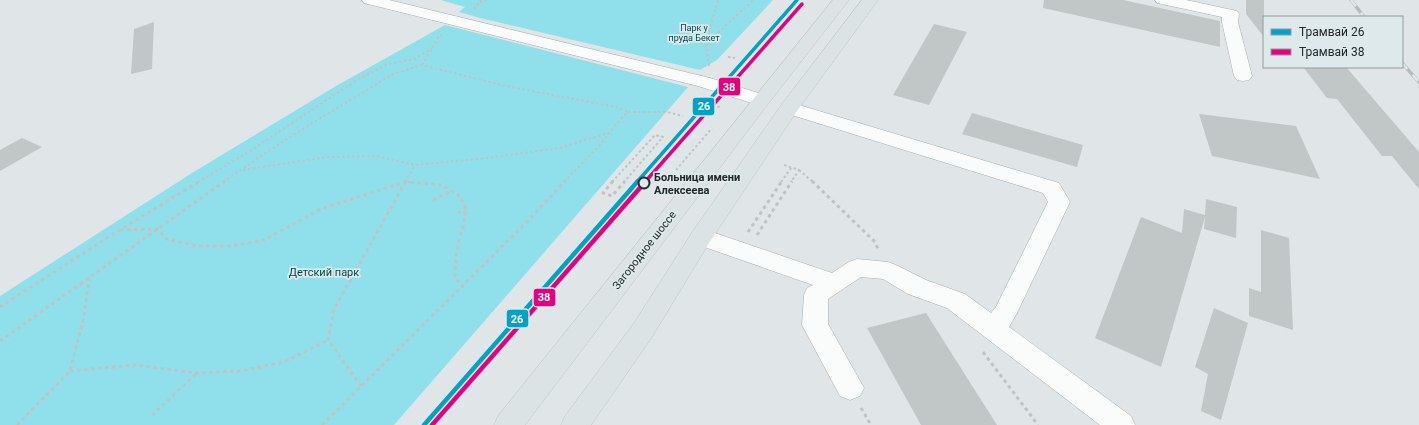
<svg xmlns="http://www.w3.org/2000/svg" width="1419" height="425" viewBox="0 0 1419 425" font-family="Roboto,sans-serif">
<rect width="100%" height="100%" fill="#e0e6e7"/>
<g fill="#8fe0ea">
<path d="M 441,0 L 773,0 L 717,60 L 700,70 L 480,18 L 459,12 L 465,7 Z"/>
<path d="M 445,25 L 688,87 L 394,425 L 0,425 L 0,296 L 192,173 L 336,86 Z"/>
</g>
<g fill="#c1c6c7">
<path d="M 1044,0 L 1123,0 L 1220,21 L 1220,47 L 1043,8 Z"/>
<path d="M 1246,0 L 1264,0 L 1264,37 L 1246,14 Z"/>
<path d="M 154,22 L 152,69 L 131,74 L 134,29 Z"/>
<path d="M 934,24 L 967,32 L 929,105 L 893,95 Z"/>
<path d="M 1303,67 L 1346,67 L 1419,152 L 1419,189 L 1392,156 L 1382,156 L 1337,99 L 1327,98 Z"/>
<path d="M 972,113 L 1083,145 L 1077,167 L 962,134 Z"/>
<path d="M 1199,114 L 1296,126 L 1320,179 L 1212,156 Z"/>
<path d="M 22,138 L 42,147 L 0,171 L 0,150 Z"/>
<path d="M 1206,199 L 1237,207 L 1236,238 L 1204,229 L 1205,217 L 1161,367 L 1095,338 L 1141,217 L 1182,233 L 1184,209 L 1205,215 Z"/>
<path d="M 1261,230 L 1289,238 L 1293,330 L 1249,316 L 1249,288 L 1261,292 Z"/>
<path d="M 1214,308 L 1248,323 L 1221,420 L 1201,411 L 1208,374 L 1195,367 Z"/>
<path d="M 926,313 L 997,425 L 921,425 L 867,328 Z"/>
</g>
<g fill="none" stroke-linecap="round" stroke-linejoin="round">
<defs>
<g id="minor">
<path d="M 362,0 L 389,0 L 710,78 L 768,96 L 770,100 L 768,104 L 761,106 L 698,86 L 364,3 Z"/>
<path d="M 1155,0 L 1186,0 L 1237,11 L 1239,14 L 1238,22 L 1252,76 L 1249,80 L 1243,81 L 1237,80 L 1234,76 L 1222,22 L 1222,17 L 1157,3 Z"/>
<path d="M 789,102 L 1059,183 L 1070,202 L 1017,313 L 1009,327 L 1131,416 L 1135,425 L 1100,425 L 947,308 L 908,294 L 883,279 L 861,277 L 828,299 L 828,324 L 864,388 L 860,396 L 850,400 L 840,396 L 802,325 L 804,295 L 807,288 L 813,285 L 693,243 L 690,237 L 693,231 L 701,229 L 709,231 L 832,273 L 849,262 L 857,259 L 888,262 L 896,265 L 926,280 L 965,294 L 991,313 L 996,307 L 1048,202 L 1043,193 L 782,112 L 780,108 L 782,104 Z"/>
</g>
<g id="major">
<path d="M 833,0 L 849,0 L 768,104 L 525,425 L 494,425 L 498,416 Z"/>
<path d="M 862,0 L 878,0 L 797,111 L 709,243 L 652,337 L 591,425 L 561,425 L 565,416 L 634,323 L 693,231 L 782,104 Z"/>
</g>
</defs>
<use href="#minor" stroke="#aaafb0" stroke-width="1"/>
<use href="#major" stroke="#c0c3c3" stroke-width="1"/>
<g stroke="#c0c3c4" stroke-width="2" stroke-dasharray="2.5 2.5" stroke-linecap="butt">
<path d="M 480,2 L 487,0"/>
<path d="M 474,9 L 481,0"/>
<path d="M 707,43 L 753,0"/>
<path d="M 728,57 L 735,58"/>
<path d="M 422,65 L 439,36 L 442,34"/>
<path d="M 709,66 L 706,43 L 718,0"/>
<path d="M 693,101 L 720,107"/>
<path d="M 784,165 L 799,170 L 791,182"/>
<path d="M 243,170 L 327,157 L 376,156 L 415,165 L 487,158 L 559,148 L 609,133"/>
<path d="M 676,170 L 712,128"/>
<path d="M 799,170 L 813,182"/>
<path d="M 198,182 L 250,151 L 357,80 L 388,64 L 415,59 L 432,48"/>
<path d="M 223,182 L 288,138 L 393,74 L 422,65 L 506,86 L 616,107 L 628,112"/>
<path d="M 403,182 L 411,182"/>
<path d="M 405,182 L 415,165"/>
<path d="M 564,182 L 600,145 L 616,124 L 628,112 L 667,112 L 683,116"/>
<path d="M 612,182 L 655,135 L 663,137 L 624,182"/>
<path d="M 781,182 L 791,168"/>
</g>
<g stroke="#c0c3c4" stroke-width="3" stroke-dasharray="3.5 3.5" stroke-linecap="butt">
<path d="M 613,181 L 603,193 L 612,196 L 625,181"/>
<path d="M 812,181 L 875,242 L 878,249"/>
<path d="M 433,200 L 451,191"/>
<path d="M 458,213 L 465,209"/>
<path d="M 120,230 L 157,229 L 167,239 L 198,246 L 231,246 L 264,240 L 321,209 L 405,182 L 442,185 L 460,196 L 466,208 L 463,227 L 456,252 L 455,278 L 463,286"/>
<path d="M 748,232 L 782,181"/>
<path d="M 757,235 L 792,181"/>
<path d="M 0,307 L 118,231 L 200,181"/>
<path d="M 0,341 L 225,181"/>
<path d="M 983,352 L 1038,425"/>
<path d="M 70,371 L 135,365 L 197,373 L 241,371 L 284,362 L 328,340"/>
<path d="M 361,386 L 328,340 L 334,309 L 406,181"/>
<path d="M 861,408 L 871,425"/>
<path d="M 152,415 L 197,373"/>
<path d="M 17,425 L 70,371 L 84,317 L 89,278"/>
<path d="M 322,425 L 527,222 L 565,181"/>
</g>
<use href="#minor" fill="#fafbfb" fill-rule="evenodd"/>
<use href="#major" fill="#dce3e4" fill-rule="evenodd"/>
<defs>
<g id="rail">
<path d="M 1351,0 L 1364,17"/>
<path d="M 1402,63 L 1419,82"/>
</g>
</defs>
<use href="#rail" stroke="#b9bbbb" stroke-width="3.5"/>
<use href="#rail" stroke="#dde9ea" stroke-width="2.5" stroke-dasharray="8" stroke-linecap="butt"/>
<defs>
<path id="tram-1-far1" d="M 637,182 L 797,0"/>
<path id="tram-1" d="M 424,425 L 638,181"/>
<path id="tram-2-far1" d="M 645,182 L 802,4"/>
<path id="tram-2" d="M 432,425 L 646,181"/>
</defs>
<use href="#tram-1-far1" stroke="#dde9ea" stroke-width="6"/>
<use href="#tram-1" stroke="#dde9ea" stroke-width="8"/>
<use href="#tram-2-far1" stroke="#dde9ea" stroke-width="6"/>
<use href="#tram-2" stroke="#dde9ea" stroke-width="8"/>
<use href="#tram-1-far1" stroke="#02a2c6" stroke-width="3.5"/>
<use href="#tram-1" stroke="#02a2c6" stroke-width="4.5"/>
<use href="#tram-2-far1" stroke="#e5007d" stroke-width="3.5"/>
<use href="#tram-2" stroke="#e5007d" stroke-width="4.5"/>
</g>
<circle fill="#dde9ea" stroke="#232728" stroke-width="2" cx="644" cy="183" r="5.5"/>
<g text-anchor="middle" stroke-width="3.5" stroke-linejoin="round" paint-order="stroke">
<g font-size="9" fill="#00474e" stroke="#dde9ea">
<text x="694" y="31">Парк у<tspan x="694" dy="10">пруда Бекет</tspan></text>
</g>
<g font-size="11" font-weight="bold" fill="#232728" stroke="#dde9ea" text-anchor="start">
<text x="654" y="181">Больница имени<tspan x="654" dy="13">Алексеева</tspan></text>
</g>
<g font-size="11" fill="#232728" stroke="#dde9ea">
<text transform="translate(644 250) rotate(-52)" y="4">Загородное шоссе</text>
</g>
<g font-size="11" fill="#00474e" stroke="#dde9ea">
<text x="324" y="276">Детский парк</text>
</g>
</g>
<g stroke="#dde9ea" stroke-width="1.5">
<rect x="718" y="77" width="23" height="19" rx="4" fill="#e5007d"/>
<rect x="692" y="97" width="23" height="19" rx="4" fill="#02a2c6"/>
<rect x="533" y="288" width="23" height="19" rx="4" fill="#e5007d"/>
<rect x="506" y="309" width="23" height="19" rx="4" fill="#02a2c6"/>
</g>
<g font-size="11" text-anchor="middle" font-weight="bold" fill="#fff">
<text x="729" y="91">38</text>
<text x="704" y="110">26</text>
<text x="544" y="301">38</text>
<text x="517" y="323">26</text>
</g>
<rect x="1263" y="16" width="140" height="52" fill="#dde9ea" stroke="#939b9c"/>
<rect x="1271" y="29" width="20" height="6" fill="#02a2c6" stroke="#939b9c"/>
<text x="1299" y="36" font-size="12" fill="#232728">Трамвай 26</text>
<rect x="1271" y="49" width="20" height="6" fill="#e5007d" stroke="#939b9c"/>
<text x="1299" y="56" font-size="12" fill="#232728">Трамвай 38</text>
</svg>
